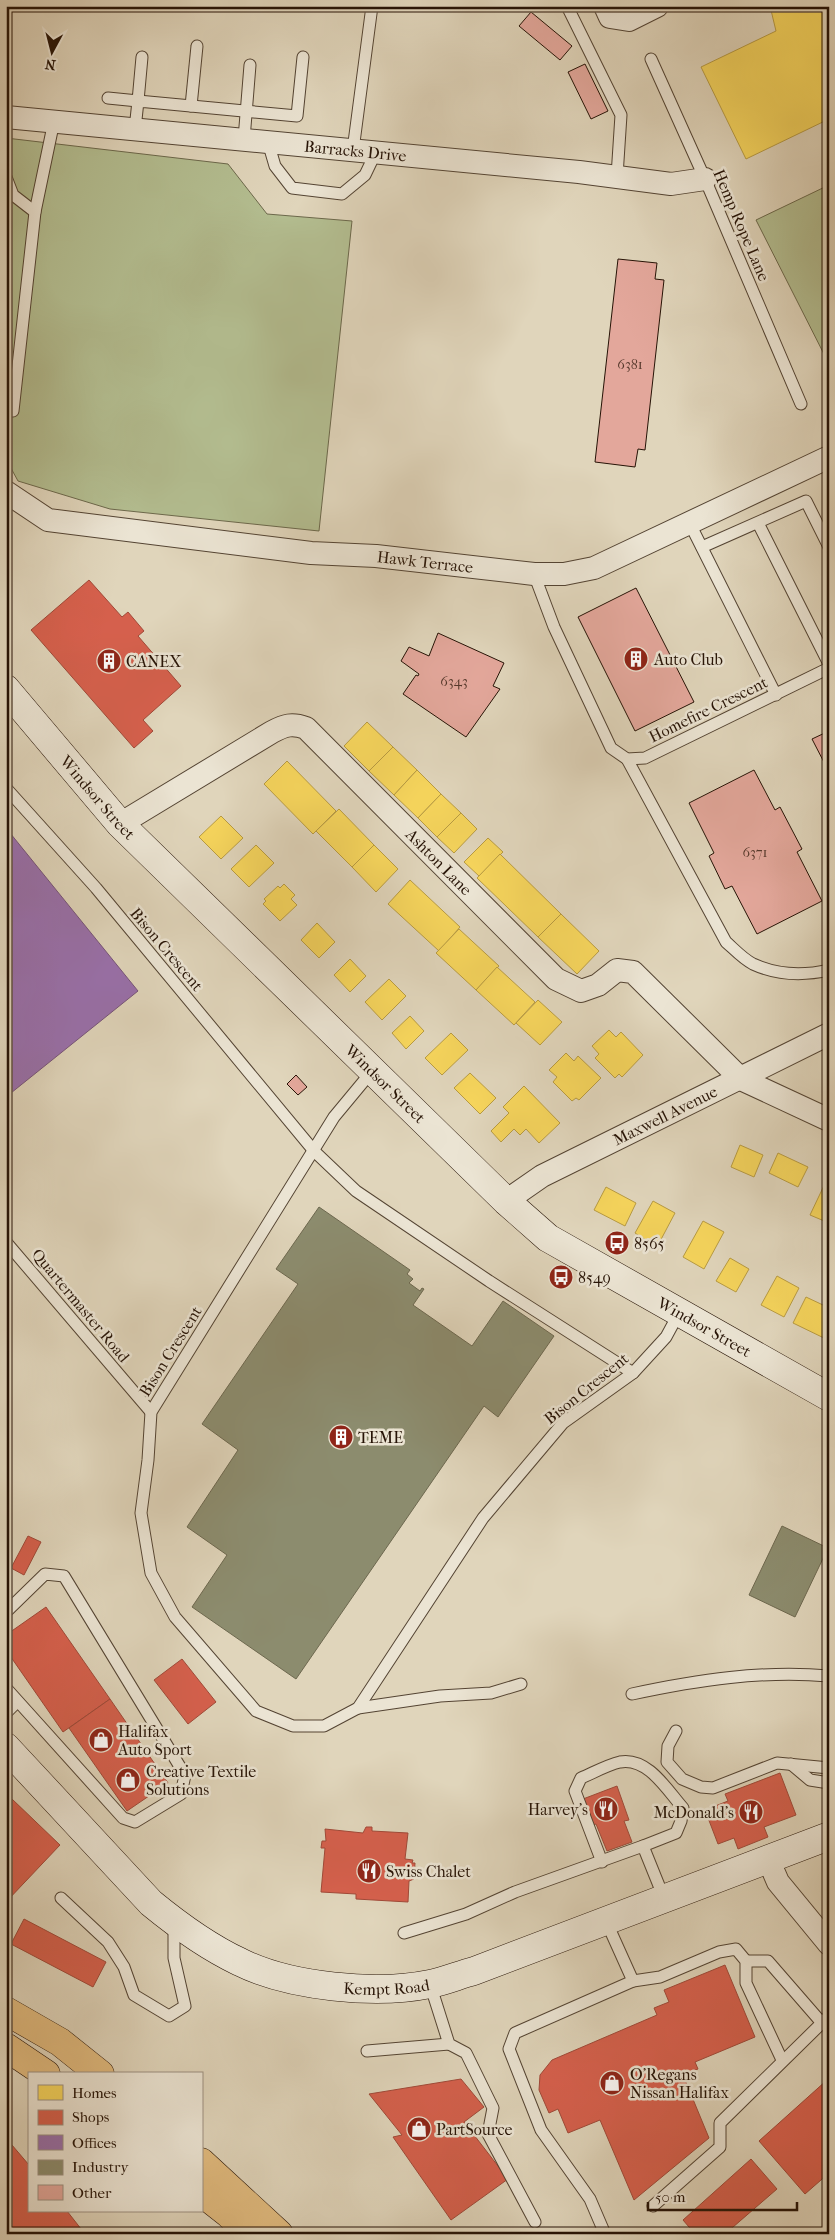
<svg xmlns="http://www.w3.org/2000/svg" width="835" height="2240" viewBox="0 0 835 2240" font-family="'IM FELL French Canon',serif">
<rect width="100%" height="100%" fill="#e0d5bb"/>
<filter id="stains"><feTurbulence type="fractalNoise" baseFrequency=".004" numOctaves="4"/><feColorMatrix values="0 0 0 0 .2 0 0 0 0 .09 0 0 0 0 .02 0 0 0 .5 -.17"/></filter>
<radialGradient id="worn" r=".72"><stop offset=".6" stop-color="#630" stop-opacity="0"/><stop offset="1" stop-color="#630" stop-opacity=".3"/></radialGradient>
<g fill="#b3bd90" stroke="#6c684b">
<path d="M 6,138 L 228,164 L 267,214 L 352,221 L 319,531 L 110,509 L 18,481 L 6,459 Z"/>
<path d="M 829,185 L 829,364 L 756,220 Z"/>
</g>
<g fill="#f6d55c" stroke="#b89b42">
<path d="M 770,6 L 829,6 L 829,119 L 746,159 L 701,67 L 776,31 Z"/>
<path d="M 367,722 L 393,747 L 369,771 L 344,746 Z"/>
<path d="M 393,747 L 417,770 L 394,795 L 369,771 Z"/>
<path d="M 287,761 L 336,811 L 313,834 L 264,784 Z"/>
<path d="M 417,770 L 441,794 L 418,818 L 394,795 Z"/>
<path d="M 441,794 L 461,813 L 437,837 L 418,818 Z"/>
<path d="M 339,809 L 374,845 L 352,867 L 316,831 Z"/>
<path d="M 461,813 L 477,829 L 454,853 L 437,837 Z"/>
<path d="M 221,816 L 243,838 L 221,859 L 199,837 Z"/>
<path d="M 488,838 L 503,852 L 479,876 L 464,862 Z"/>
<path d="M 256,845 L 274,863 L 249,887 L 231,869 Z"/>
<path d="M 374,845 L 398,869 L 376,892 L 352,867 Z"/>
<path d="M 500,854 L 561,914 L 538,937 L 477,878 Z"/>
<path d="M 410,880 L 460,927 L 439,951 L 388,904 Z"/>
<path d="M 284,884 L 295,895 L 291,899 L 297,905 L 280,921 L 263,904 L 266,901 L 264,899 L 278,886 L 280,888 Z"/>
<path d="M 561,914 L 599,951 L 577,974 L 538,937 Z"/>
<path d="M 317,923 L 335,942 L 319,958 L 301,940 Z"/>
<path d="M 459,929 L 499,966 L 476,990 L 436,953 Z"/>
<path d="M 350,959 L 366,976 L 350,992 L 334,975 Z"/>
<path d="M 497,967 L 535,1002 L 514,1025 L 476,990 Z"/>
<path d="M 389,979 L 406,996 L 382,1020 L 365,1002 Z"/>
<path d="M 538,1000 L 562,1022 L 540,1045 L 516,1023 Z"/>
<path d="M 410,1016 L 424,1031 L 406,1049 L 392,1033 Z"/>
<path d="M 609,1030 L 616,1037 L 621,1032 L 643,1055 L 622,1077 L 619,1074 L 615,1078 L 595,1058 L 599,1054 L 592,1046 Z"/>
<path d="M 451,1033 L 468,1050 L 442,1075 L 425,1058 Z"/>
<path d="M 566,1053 L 574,1061 L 578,1056 L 601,1078 L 579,1100 L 576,1098 L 572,1101 L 553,1082 L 557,1077 L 549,1070 Z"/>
<path d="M 470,1073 L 496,1098 L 480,1114 L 454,1088 Z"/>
<path d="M 524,1086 L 560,1123 L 539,1143 L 526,1129 L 520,1135 L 514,1129 L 501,1142 L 491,1131 L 509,1113 L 503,1107 Z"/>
<path d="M 740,1145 L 763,1155 L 754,1177 L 731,1167 Z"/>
<path d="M 778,1153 L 808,1167 L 798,1187 L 769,1173 Z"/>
<path d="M 829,1175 L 829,1223 L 810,1215 Z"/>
<path d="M 606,1187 L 636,1203 L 625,1226 L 594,1210 Z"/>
<path d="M 653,1201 L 675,1213 L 657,1247 L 635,1233 Z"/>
<path d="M 703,1221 L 724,1232 L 704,1269 L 683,1257 Z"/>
<path d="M 730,1258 L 749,1269 L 736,1292 L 716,1281 Z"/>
<path d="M 777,1276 L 799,1288 L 784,1317 L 761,1305 Z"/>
<path d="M 806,1297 L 823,1305 L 826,1300 L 829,1301 L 829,1332 L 826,1339 L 793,1323 Z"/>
</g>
<g fill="#d6604d" stroke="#a14938">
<path d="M 89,580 L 122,617 L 128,612 L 144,631 L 138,636 L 181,686 L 143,720 L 153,731 L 134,748 L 31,630 Z"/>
<path d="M 28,1536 L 41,1542 L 24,1575 L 11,1568 Z"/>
<path d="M 46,1607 L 110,1699 L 63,1732 L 6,1650 L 6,1635 Z"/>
<path d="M 182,1659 L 216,1702 L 188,1724 L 154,1680 Z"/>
<path d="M 110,1699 L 168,1783 L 127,1811 L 69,1728 Z"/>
<path d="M 780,1773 L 796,1815 L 764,1827 L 768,1837 L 738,1849 L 734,1838 L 718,1844 L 705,1810 L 728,1801 L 725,1794 Z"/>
<path d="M 617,1786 L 629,1820 L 624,1821 L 632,1842 L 607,1851 L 596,1824 L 593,1825 L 583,1799 Z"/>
<path d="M 12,1799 L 60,1845 L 6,1902 L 6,1805 Z"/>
<path d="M 366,1827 L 372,1827 L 372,1831 L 408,1833 L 405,1859 L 413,1860 L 412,1863 L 415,1863 L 414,1879 L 409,1881 L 408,1902 L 356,1899 L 356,1894 L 321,1892 L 325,1848 L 321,1848 L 322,1841 L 326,1841 L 325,1829 L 363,1833 Z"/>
<path d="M 24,1919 L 106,1962 L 93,1987 L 11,1944 Z"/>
<path d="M 725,1965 L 755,2037 L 695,2062 L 698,2069 L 683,2075 L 709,2138 L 634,2200 L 600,2120 L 568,2133 L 558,2109 L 549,2113 L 539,2090 L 540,2075 L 552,2060 L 657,2015 L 654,2008 L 669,2002 L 664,1990 Z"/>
<path d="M 461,2079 L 484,2107 L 464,2122 L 508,2179 L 451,2220 L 393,2137 L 402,2135 L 369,2094 Z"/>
<path d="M 827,2080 L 829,2173 L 805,2194 L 759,2141 Z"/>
<path d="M 6,2138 L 29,2165 L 29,2211 L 67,2211 L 85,2234 L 6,2234 Z"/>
<path d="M 751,2159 L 777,2189 L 725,2234 L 695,2234 L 683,2220 Z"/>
</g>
<path fill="#9970ab" stroke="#76547a" d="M 6,828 L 138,991 L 6,1097 Z"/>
<g fill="#8c8c6e" stroke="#6d684f">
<path d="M 319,1207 L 410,1270 L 407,1274 L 413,1279 L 409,1283 L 420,1291 L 422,1288 L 424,1289 L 413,1305 L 472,1346 L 503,1301 L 554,1336 L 498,1417 L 484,1406 L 296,1679 L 192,1607 L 227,1555 L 187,1527 L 238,1450 L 202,1424 L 298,1284 L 276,1269 Z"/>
<path d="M 782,1526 L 828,1548 L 795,1617 L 749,1595 Z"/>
</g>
<g fill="#e3a79b" stroke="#261306">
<path d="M 531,12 L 572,46 L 560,60 L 519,26 Z"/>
<path d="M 585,64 L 608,111 L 591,119 L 568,72 Z"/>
<path d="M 618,259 L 657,263 L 655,279 L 664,280 L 645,450 L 638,449 L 635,467 L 595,462 Z"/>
<path d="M 636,588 L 694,702 L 635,731 L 578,617 Z"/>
<path d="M 438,633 L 504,663 L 493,686 L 500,689 L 466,737 L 403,694 L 416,675 L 418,676 L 419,674 L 401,661 L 409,647 L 429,656 Z"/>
<path d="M 829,731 L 829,772 L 812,739 Z"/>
<path d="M 754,770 L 775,810 L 780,807 L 802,849 L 797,852 L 822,901 L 757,934 L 732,886 L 725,889 L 709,856 L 714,853 L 689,803 Z"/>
<path d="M 296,1075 L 307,1087 L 298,1095 L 287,1084 Z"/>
</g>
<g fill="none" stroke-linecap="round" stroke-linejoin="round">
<defs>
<g id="lane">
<path d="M 567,6 L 621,115 L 617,176"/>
<path d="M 651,59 L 705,179 L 801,404"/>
<path d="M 108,98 L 138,101 L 142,57"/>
<path d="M 191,106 L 197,46"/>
<path d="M 135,129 L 138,101 L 297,116 L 303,57"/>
<path d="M 244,139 L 250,65"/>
<path d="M 268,142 L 275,166 L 292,188 L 342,194 L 365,175 L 376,152"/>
<path d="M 353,150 L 372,6"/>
<path d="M 6,177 L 13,195 L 35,212"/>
<path d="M 13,411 L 35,212 L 54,121"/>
<path d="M 689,522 L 776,695"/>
<path d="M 758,523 L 829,664"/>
<path d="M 702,547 L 806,501 L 829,547"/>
<path d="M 534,574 L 554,627 L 611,748 L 627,759 L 645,758 L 829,668"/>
<path d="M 627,759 L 726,942 C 734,949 743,959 753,964 C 777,975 803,976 829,970"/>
<path d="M 6,788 L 96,888 L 314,1151 L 356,1191 L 489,1281 L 633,1373"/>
<path d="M 373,1070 L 334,1117 L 151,1412 L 148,1460 L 141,1513 L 151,1573 L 175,1617 L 256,1711 L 293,1726 L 324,1726 L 358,1708 L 483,1518 L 563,1423 L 633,1373 L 666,1337 L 679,1313"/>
<path d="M 6,1242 L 151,1412"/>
<path d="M 6,1612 L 45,1574 L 64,1576 L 185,1775 L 181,1794 L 135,1822 L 123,1818 L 6,1688"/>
<path d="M 632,1694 C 697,1680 763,1670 829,1676"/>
<path d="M 358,1708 L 440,1696 L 491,1693 L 521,1684"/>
<path d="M 6,1713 L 17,1702"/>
<path d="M 676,1731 L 668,1746 L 667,1762 L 682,1779 L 701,1787 L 713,1788 L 777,1763 L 829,1768"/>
<path d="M 791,1764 L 810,1780 L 829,1783"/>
<path d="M 602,1862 L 575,1791 L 581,1778 C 593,1773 607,1765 620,1762 C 648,1757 667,1790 683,1808 L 681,1821 L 676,1833 L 643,1846"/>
<path d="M 61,1898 L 108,1942 L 124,1967 L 134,1995 L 169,2016 L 185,2006 L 174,1958 L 174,1923"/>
<path d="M 606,1921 L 633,1981"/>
<path d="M 404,1933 L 466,1914 L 515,1892 L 643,1846 L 664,1898"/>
<path d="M 746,1961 L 768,1961 L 821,2022"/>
<path d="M 430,1984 L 449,2044 L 466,2053 L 493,2108 L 488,2134 L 535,2222"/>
<path d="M 367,2051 L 449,2044"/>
<path d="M 653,2206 L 720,2147 L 720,2123 L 829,2016"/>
<path d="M 605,2234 L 590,2199 L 541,2130 L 509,2049 L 515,2033 L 633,1981 L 660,1977 L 719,1952 L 736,1949 L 746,1961 L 746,1983 L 782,2060"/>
</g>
<g id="street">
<path d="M 605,6 L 610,17 L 629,20 L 657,6"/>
<path id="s1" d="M 6,117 L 579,172 L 671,184 L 705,179"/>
<path id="s2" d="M 6,492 L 48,520 L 311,553 L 376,556 L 534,574 L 564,574 L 594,568 L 829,457"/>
<path id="s3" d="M 120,824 L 272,732 C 285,725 292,723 306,728 L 556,979 L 581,991 L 598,985 L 617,970 L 633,972 L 741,1079 L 829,1120"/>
<path id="s4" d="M 506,1201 L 542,1176 L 829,1034"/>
<path d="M 768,1859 L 778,1882 L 829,1944"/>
</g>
<g id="secondary">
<path id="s5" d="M 6,689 L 120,824 L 506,1201 L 548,1238 L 829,1397"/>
<path id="s6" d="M 6,1747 L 151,1903 C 179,1926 208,1947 240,1962 C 290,1987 376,1995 430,1984 C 445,1981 459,1975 474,1971 L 829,1836"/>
</g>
<g id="primary">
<path d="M 6,2011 L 60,2042 L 100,2074"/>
<path d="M 6,2047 L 46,2074"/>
<path d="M 201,2162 L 279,2234"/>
<path d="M 201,2192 L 229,2214 L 248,2234"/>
</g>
</defs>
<use href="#lane" stroke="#544433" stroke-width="13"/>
<use href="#street" stroke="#544433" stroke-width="24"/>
<use href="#secondary" stroke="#261306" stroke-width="29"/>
<use href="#primary" stroke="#261306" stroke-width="29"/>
<use href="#lane" stroke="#ebe4d3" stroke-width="11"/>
<use href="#street" stroke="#ebe4d3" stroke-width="22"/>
<use href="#secondary" stroke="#ebe4d3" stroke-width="28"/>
<use href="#primary" stroke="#e0ba7e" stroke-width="28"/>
</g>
<defs>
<symbol id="building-disc" viewBox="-11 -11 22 22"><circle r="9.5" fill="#8f2418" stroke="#ebe4d3"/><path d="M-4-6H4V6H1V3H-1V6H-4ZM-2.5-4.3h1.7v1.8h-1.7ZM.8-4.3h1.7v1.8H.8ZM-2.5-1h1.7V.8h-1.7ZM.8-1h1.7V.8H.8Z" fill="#fff"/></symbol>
<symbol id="bus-disc" viewBox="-11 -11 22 22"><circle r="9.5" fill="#8f2418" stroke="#ebe4d3"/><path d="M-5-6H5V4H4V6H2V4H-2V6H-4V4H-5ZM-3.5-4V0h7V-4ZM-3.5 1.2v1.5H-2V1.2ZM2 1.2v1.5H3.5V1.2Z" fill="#fff"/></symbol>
<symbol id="shop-disc" viewBox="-11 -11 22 22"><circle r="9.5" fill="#8f2418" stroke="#ebe4d3"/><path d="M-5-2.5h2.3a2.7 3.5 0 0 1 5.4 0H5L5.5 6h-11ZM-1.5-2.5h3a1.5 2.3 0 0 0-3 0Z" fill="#fff"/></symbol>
<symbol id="restaurant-disc" viewBox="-11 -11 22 22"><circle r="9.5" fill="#8f2418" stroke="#ebe4d3"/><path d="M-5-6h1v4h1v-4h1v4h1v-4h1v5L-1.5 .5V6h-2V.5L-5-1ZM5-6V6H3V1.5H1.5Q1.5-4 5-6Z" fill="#fff"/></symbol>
</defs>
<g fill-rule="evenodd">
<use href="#building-disc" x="622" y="645" width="28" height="28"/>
<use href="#building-disc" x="95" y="647" width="28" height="28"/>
<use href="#bus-disc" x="603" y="1229" width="28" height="28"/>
<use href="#bus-disc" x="547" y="1263" width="28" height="28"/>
<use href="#building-disc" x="327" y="1423" width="28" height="28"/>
<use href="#shop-disc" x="87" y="1726" width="28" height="28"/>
<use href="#shop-disc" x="114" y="1766" width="28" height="28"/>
<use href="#restaurant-disc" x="592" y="1795" width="28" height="28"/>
<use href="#restaurant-disc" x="737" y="1798" width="28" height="28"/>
<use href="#restaurant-disc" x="355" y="1857" width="28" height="28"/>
<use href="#shop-disc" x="598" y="2069" width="28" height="28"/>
<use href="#shop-disc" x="405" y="2115" width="28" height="28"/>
</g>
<g text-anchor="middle" stroke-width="5" stroke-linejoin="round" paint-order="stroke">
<g font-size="14" fill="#55382b">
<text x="630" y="369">6381</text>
<text x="454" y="686">6343</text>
<text x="755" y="857">6371</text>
</g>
<g font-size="16" fill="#261306" stroke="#ebe4d3">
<text dy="6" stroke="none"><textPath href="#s1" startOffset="351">Barracks Drive</textPath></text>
<text transform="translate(742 225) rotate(67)" y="6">Hemp Rope Lane</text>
<text dy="6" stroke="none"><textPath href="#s2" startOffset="430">Hawk Terrace</textPath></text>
<text transform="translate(708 709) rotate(-26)" y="6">Homefire Crescent</text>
<text dy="6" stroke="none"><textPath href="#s5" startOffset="142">Windsor Street</textPath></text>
<text dy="6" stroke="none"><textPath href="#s3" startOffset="402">Ashton Lane</textPath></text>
<text transform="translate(167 949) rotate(50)" y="6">Bison Crescent</text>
<text dy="6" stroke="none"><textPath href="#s5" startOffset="548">Windsor Street</textPath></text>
<text dy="6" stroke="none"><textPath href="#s4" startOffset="181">Maxwell Avenue</textPath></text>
<text transform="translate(81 1305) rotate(50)" y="6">Quartermaster Road</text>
<text dy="6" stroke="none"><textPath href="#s5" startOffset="952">Windsor Street</textPath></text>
<text transform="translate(170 1351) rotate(-58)" y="6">Bison Crescent</text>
<text transform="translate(586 1388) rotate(-39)" y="6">Bison Crescent</text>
<text dy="6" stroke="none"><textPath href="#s6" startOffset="470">Kempt Road</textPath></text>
</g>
<g font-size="16" fill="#261306" stroke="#ebe4d3" text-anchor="start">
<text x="654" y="665">Auto Club</text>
<text x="126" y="667">CANEX</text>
<text x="634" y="1249">8565</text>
<text x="578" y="1283">8549</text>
<text x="358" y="1443">TEME</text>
<text x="118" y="1737">Halifax<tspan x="118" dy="18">Auto Sport</tspan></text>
<text x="146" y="1777">Creative Textile<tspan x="146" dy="18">Solutions</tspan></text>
<text x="588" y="1815" text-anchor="end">Harvey's</text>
<text x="734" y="1818" text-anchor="end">McDonald's</text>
<text x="386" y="1877">Swiss Chalet</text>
<text x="630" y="2080">O'Regans<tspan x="630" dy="18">Nissan Halifax</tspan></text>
<text x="436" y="2135">PartSource</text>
</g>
</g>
<rect width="835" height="2240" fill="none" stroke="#e0d5bb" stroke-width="25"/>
<rect x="8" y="8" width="820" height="2225" fill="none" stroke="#261306" stroke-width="2.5"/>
<rect x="12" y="12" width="810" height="2215" fill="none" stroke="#261306"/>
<rect x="28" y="2072" width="175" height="140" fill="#ebe4d3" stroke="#9c9081"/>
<rect x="38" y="2085" width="25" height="15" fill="#f6d55c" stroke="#9c9081"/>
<text x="72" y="2098" font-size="15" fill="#261306">Homes</text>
<rect x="38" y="2110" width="25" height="15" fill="#d6604d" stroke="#9c9081"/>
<text x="72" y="2122" font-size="15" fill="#261306">Shops</text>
<rect x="38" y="2135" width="25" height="15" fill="#9970ab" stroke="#9c9081"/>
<text x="72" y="2148" font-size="15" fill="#261306">Offices</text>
<rect x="38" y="2160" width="25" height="15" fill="#8c8c6e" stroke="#9c9081"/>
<text x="72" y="2172" font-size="15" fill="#261306">Industry</text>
<rect x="38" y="2185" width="25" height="15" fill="#e3a79b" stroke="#9c9081"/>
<text x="72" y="2198" font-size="15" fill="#261306">Other</text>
<g transform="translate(52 52) rotate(187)" stroke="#ebe4d3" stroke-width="4" paint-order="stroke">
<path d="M0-4L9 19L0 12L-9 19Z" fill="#261306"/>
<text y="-8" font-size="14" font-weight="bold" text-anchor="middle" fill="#261306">N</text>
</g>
<path d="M648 2202v8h149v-8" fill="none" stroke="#261306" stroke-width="2.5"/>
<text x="655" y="2202" font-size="15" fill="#261306" stroke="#ebe4d3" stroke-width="4" paint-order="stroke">50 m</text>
<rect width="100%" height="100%" filter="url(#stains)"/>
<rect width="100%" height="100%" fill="url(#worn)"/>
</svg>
